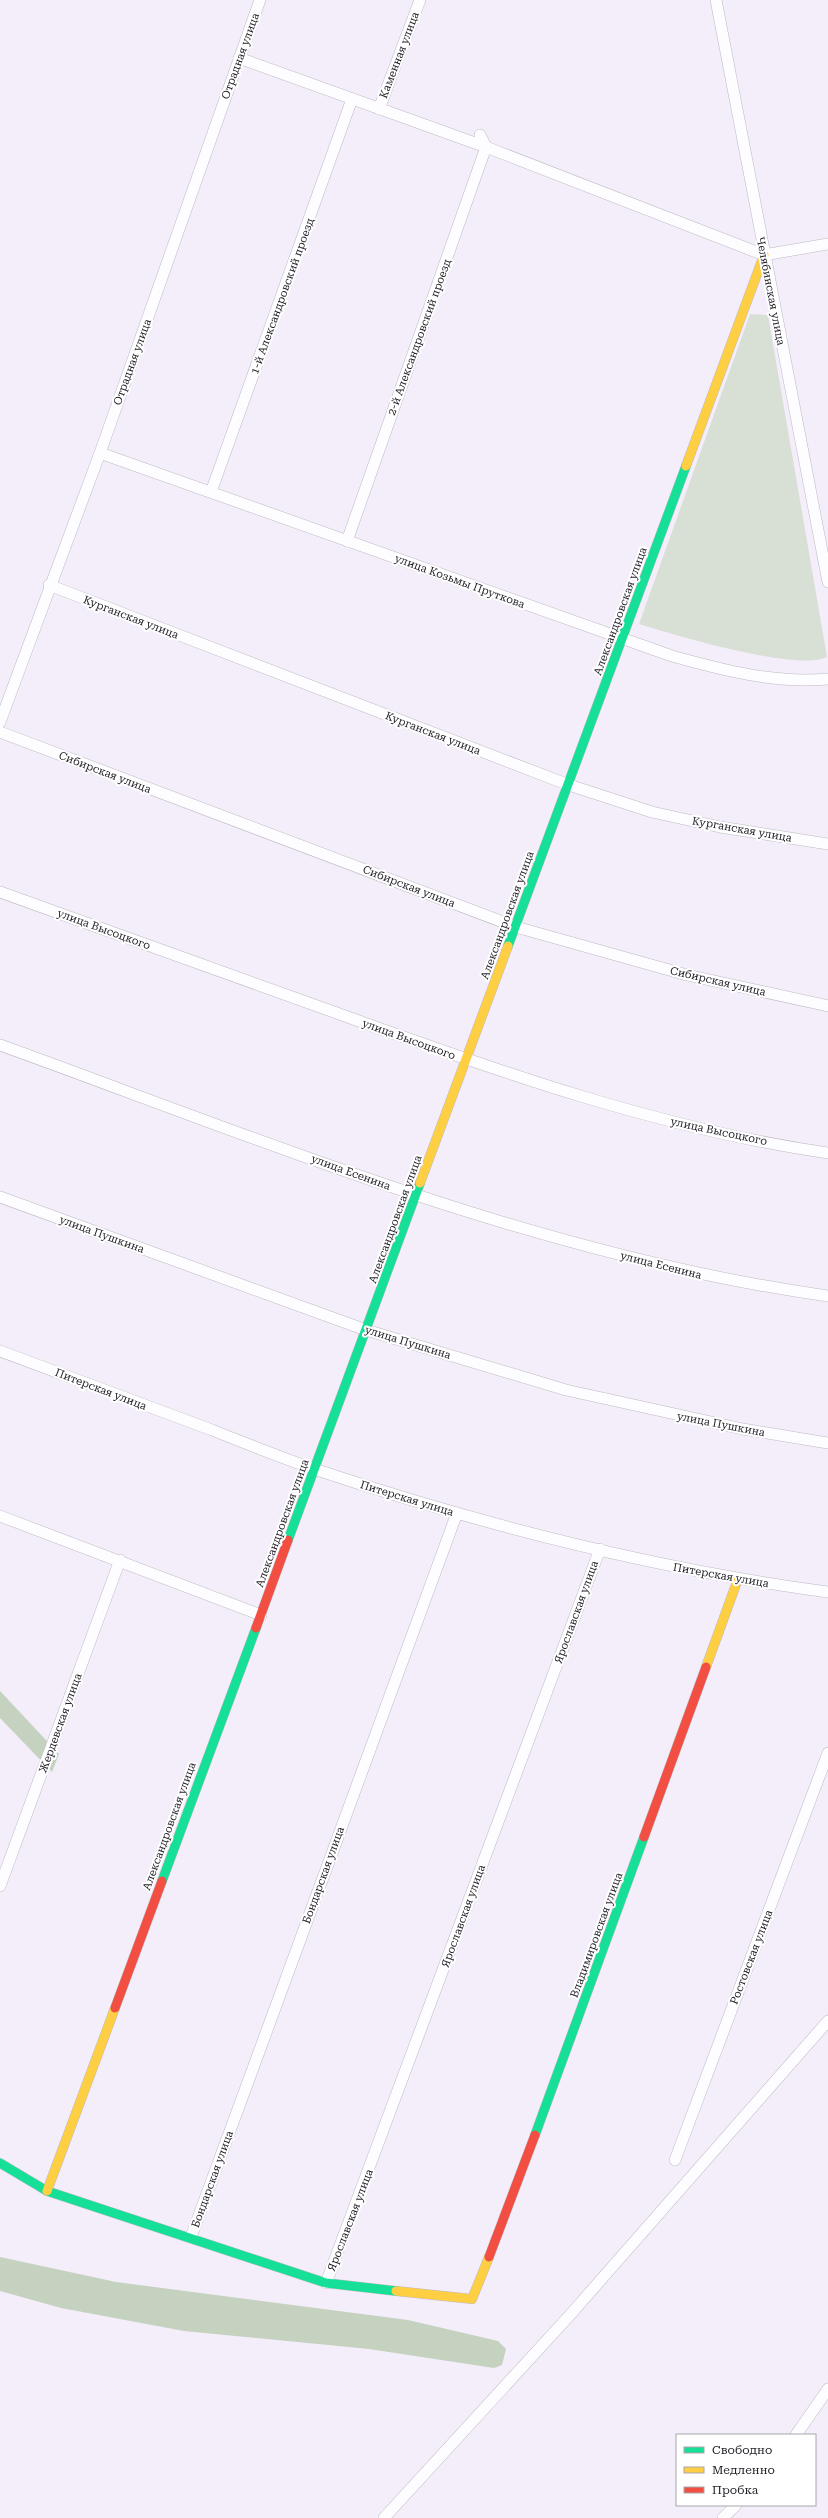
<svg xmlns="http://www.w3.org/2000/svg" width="828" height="2518" viewBox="0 0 828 2518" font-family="'Roboto Serif',serif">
<rect width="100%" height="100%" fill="#f3eef9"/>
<path fill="#d8e0d5" d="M 750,314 L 768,315 L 827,657 C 798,672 674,635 639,624 Z"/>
<g fill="#c5d2c0">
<path d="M 0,1691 L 59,1754 L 52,1772 L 0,1718 Z"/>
<path d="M 0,2257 L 116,2282 L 408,2320 L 498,2341 L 506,2349 L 502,2365 L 494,2368 L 369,2349 L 184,2331 L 61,2308 L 0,2291 Z"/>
</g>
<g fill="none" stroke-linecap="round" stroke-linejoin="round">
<defs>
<g id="street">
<path d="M 716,0 L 828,582"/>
<path d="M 239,58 L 486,147 L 764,255 L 828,244"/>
<path d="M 379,109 L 420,0"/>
<path d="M 100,453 L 672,656 C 722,670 776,684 828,679"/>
<path d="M 211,492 L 352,99"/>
<path d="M 347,541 L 486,147 L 480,135"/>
<path d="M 49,585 L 569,785 L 652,812 L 720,827 L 828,844"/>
<path d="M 0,722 L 100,453 L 260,0"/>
<path d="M 0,732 L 516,927 L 687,975 L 828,1006"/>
<path d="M 0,892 C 115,933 230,975 345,1016 C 503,1073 662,1129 828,1153"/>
<path d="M 0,1045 C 271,1143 541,1256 828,1296"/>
<path d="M 0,1197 L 366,1330 L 566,1390 L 743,1429 L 828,1443"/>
<path d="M 0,1351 C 71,1377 141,1404 212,1430 C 247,1444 282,1458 317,1470 C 483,1525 655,1569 828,1592"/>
<path d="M 0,1516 L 261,1615"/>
<path d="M 0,1886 L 120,1560"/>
<path d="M 675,2160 L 828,1753"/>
<path d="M 191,2237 L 457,1513"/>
<path d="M 326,2283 L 600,1549"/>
<path d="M 796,2435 L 828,2389"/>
<path d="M 384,2518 L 570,2315 L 828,2021"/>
<path d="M 723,2518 L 736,2505"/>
</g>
<g id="fast">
<path d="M 508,946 L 686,466"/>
<path d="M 288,1540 L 420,1183"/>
<path d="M 162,1881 L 256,1628"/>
<path d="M 535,2135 L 644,1837"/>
<path d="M 0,2163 L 47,2191 L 326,2283 L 396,2291"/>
</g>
<g id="slow">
<path d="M 686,466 L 764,255"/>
<path d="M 420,1183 L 508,946"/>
<path d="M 706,1667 L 738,1579"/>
<path d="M 47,2191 L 115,2008"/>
<path d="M 396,2291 L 472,2299 L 489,2257"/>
</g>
<g id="jam">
<path d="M 256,1628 L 288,1540"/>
<path d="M 644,1837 L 706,1667"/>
<path d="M 115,2008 L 162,1881"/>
<path d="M 489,2257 L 535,2135"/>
</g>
</defs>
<use href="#street" stroke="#bebac3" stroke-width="12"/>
<use href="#fast" stroke="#bebac3" stroke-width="10"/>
<use href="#slow" stroke="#bebac3" stroke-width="10"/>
<use href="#jam" stroke="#bebac3" stroke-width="10"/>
<use href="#street" stroke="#fdfcfe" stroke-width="11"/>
<use href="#fast" stroke="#16e098" stroke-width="9"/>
<use href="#slow" stroke="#ffcf43" stroke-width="9"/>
<use href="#jam" stroke="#f24e42" stroke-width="9"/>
</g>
<g text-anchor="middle" stroke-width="4" stroke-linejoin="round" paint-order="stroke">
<g font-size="11" fill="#26232b" stroke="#fff">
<text transform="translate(399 55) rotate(-69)" y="4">Каменная улица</text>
<text transform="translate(240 56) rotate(-70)" y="4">Отрадная улица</text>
<text transform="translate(771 291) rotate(79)" y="4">Челябинская улица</text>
<text transform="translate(282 296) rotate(-70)" y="4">1-й Александровский проезд</text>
<text transform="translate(419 337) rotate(-70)" y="4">2-й Александровский проезд</text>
<text transform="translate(132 362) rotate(-70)" y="4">Отрадная улица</text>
<text transform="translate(460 581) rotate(20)" y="4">улица Козьмы Пруткова</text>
<text transform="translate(620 611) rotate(-70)" y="4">Александровская улица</text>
<text transform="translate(131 617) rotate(21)" y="4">Курганская улица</text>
<text transform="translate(433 733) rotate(21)" y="4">Курганская улица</text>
<text transform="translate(105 772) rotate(21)" y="4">Сибирская улица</text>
<text transform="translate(742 829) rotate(10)" y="4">Курганская улица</text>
<text transform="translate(409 886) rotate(21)" y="4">Сибирская улица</text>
<text transform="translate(507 915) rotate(-70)" y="4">Александровская улица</text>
<text transform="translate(104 929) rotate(20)" y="4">улица Высоцкого</text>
<text transform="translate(718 981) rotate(13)" y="4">Сибирская улица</text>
<text transform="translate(409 1039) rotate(20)" y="4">улица Высоцкого</text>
<text transform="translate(719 1131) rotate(12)" y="4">улица Высоцкого</text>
<text transform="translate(351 1172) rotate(20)" y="4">улица Есенина</text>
<text transform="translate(395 1219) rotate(-70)" y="4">Александровская улица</text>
<text transform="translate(102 1234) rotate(20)" y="4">улица Пушкина</text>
<text transform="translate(661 1265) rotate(14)" y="4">улица Есенина</text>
<text transform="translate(408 1342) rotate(17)" y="4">улица Пушкина</text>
<text transform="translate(101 1389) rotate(21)" y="4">Питерская улица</text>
<text transform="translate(721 1424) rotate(11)" y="4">улица Пушкина</text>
<text transform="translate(407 1498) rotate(17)" y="4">Питерская улица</text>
<text transform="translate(282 1523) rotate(-70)" y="4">Александровская улица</text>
<text transform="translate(721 1575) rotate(10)" y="4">Питерская улица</text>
<text transform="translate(576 1612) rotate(-70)" y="4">Ярославская улица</text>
<text transform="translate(60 1723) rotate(-70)" y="4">Жердевская улица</text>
<text transform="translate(169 1826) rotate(-70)" y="4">Александровская улица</text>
<text transform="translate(323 1875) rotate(-70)" y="4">Бондарская улица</text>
<text transform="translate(463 1916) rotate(-70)" y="4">Ярославская улица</text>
<text transform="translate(596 1935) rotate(-70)" y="4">Владимировская улица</text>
<text transform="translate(751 1957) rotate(-69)" y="4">Ростовская улица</text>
<text transform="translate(212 2179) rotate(-70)" y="4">Бондарская улица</text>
<text transform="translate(350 2220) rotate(-69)" y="4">Ярославская улица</text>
</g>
</g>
<rect x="676" y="2434" width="140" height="72" fill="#ffffff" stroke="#a8a7aa"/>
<rect x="684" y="2447" width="20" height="6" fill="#16e098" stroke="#a8a7aa"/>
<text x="712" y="2454" font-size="12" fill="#26232b">Свободно</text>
<rect x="684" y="2467" width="20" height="6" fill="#ffcf43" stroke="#a8a7aa"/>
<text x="712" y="2474" font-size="12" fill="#26232b">Медленно</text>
<rect x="684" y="2487" width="20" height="6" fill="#f24e42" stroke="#a8a7aa"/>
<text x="712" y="2494" font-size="12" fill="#26232b">Пробка</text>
</svg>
